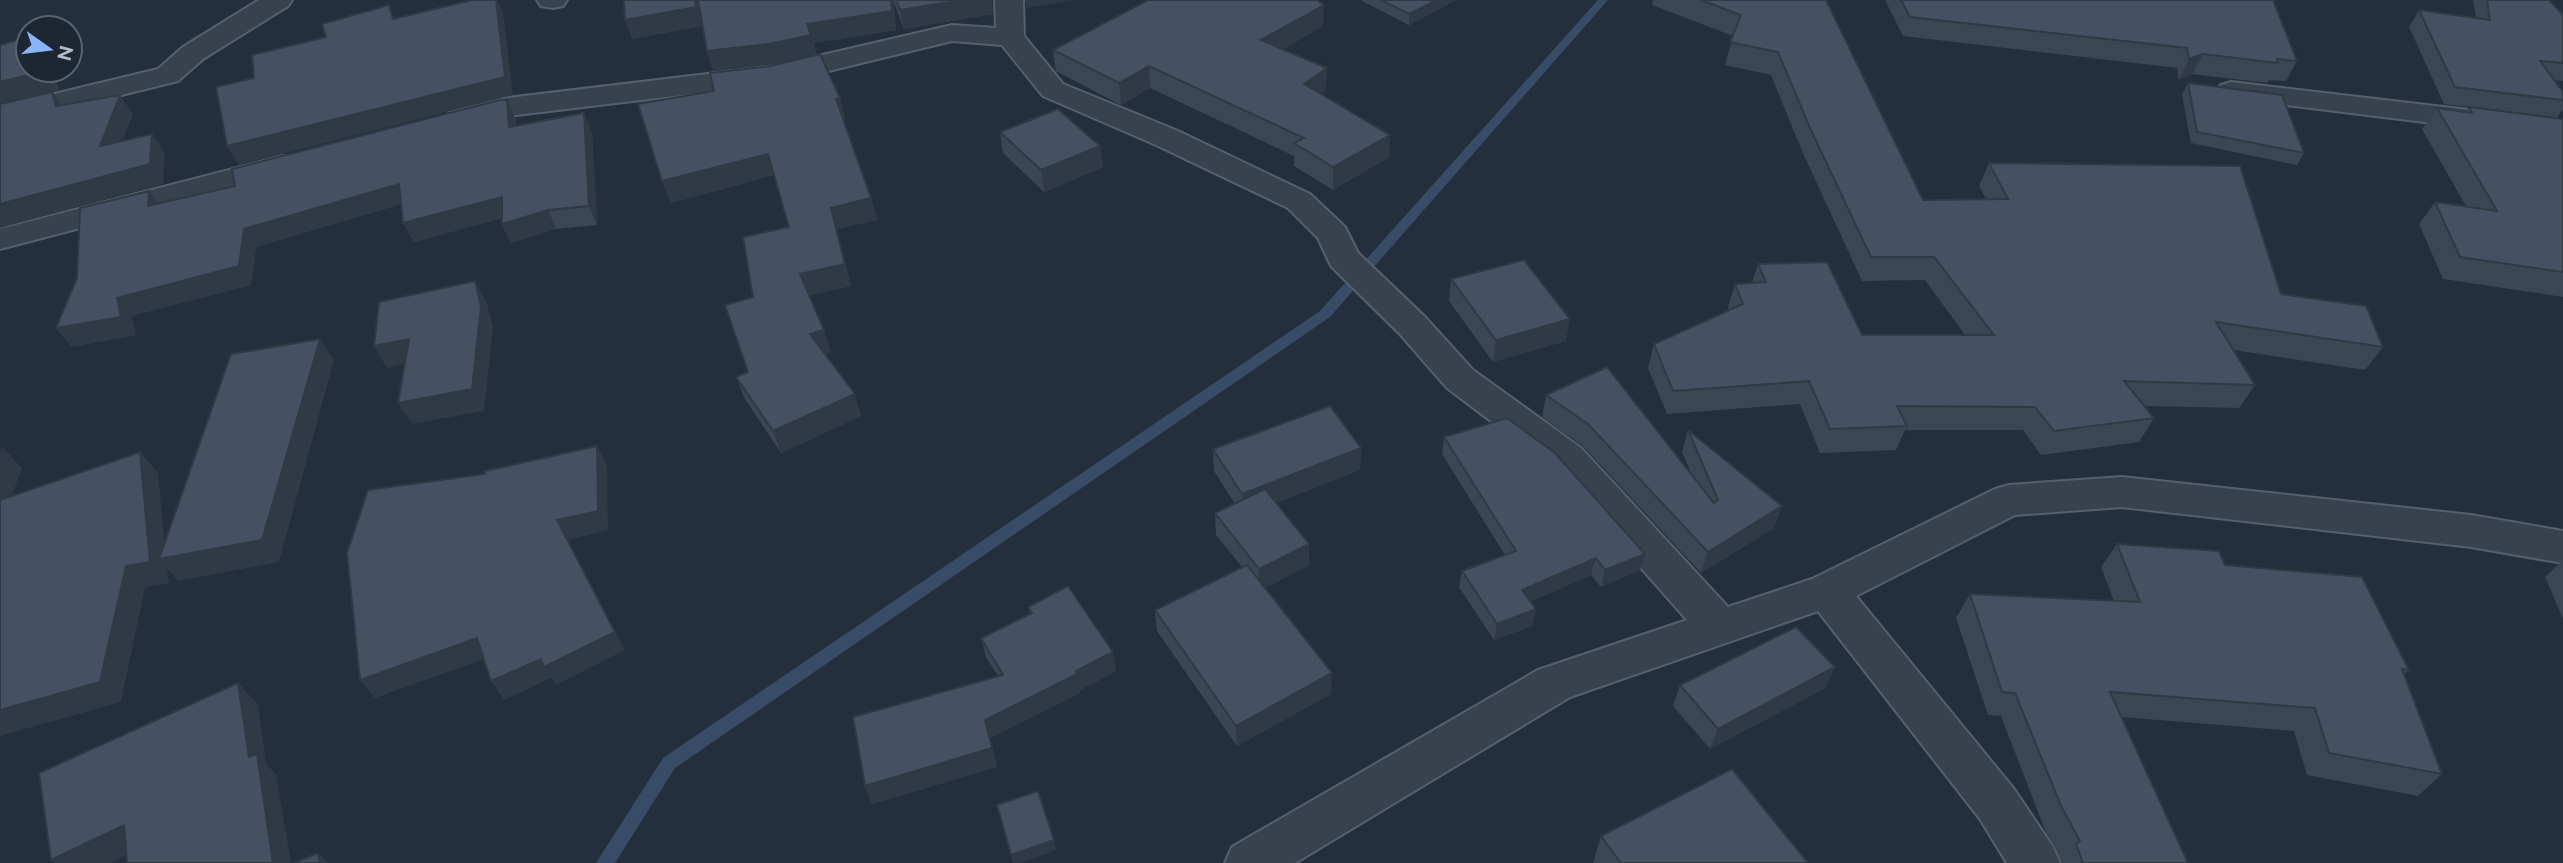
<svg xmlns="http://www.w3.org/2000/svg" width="2563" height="863" viewBox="0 0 2563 863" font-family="Raleway,sans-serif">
<rect width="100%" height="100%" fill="#242f3e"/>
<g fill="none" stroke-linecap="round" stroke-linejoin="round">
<path fill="#394c67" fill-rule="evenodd" d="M 1598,0 L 1608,0 L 1330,317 L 675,768 L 615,863 L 596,863 L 663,758 L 1320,311 Z"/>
<defs>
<g id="minor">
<path d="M 259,0 L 292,0 L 288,6 L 203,59 L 178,81 L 0,125 L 0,107 L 158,69 L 183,47 Z"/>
<path d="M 537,0 L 567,0 L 563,6 L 553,8 L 541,6 Z"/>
<path d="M 995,0 L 1023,0 L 1024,36 L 1063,84 L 1178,131 L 1310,194 L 1345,227 L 1358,253 L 1425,317 L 1473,370 L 1581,448 L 1728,607 L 1812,579 L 1995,489 L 2009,485 L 2122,477 L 2471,515 L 2563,531 L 2563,563 L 2471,547 L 2122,507 L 2015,515 L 1856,596 L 2014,789 L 2053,847 L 2060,863 L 2007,863 L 1980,819 L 1818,611 L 1570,697 L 1295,863 L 1225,863 L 1232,847 L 1538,670 L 1687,620 L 1553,468 L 1447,388 L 1399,333 L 1331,266 L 1318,238 L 1288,208 L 1156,145 L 1043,96 L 1002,45 L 952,41 L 775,84 L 508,116 L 460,128 L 449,125 L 445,119 L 449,113 L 507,98 L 775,66 L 952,25 L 996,28 Z"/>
<path d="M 2231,82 L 2563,121 L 2563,139 L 2221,97 L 2216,91 L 2221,85 Z"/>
<path d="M 283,156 L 294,158 L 299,165 L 294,172 L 0,249 L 0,229 Z"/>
</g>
</defs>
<use href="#minor" stroke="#565f6c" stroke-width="4"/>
<use href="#minor" fill="#38414e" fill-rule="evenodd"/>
</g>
<g fill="#3b4654">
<path d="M 624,0 L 992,0 L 993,14 L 904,29 L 893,0 L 896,30 L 814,43 L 816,54 L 775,63 L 713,71 L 707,51 L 701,14 L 702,26 L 632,39 Z"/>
<path d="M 1362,0 L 1456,0 L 1409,25 L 1362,1 Z"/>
<path d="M 1653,0 L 1826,0 L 1923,200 L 1986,199 L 1979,186 L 1989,163 L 2281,294 L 2383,347 L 2365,370 L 2234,350 L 2255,385 L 2239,408 L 2144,406 L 2154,418 L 2139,442 L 2041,455 L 2023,430 L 1905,430 L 1896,450 L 1820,453 L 1800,404 L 1667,414 L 1648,368 L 1654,344 L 1729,310 L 1728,307 L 1735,284 L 1752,283 L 1758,264 L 1862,335 L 1965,335 L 1925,280 L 1862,281 L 1802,151 L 1771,75 L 1725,65 L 1733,36 L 1652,5 Z"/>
<path d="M 1885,0 L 2273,0 L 2297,61 L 2286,81 L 2269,80 L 2267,83 L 2192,74 L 2179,80 L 2177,68 L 1903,36 Z"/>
<path d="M 2473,0 L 2549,0 L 2563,15 L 2563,81 L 2554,80 L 2563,92 L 2563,109 L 2557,118 L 2563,119 L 2563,297 L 2443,279 L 2419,224 L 2435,202 L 2466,206 L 2422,129 L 2437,108 L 2466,112 L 2469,107 L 2444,104 L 2409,27 L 2419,10 L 2476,18 Z"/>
<path d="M 1323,26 L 1283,49 L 1326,90 L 1321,94 L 1389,157 L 1333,190 L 1294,166 L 1294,156 L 1150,88 L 1121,105 L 1056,71 L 1053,50 Z"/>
<path d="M 2188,83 L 2304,153 L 2297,165 L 2191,143 L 2182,95 Z"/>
<path d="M 714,91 L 840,98 L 845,119 L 843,119 L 871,198 L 877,220 L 837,229 L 851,286 L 809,295 L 831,352 L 825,354 L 861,416 L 781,453 L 745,399 L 736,377 L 748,372 L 753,297 L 789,227 L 774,175 L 671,203 L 662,181 Z"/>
<path d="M 515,118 L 516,126 L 592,132 L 597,225 L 556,229 L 511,243 L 502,224 L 502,218 L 414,242 L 403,223 L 401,204 L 256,247 L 251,285 L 131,316 L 136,335 L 71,347 L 149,191 L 158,204 Z"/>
<path d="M 1000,132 L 1103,167 L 1044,192 L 1003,153 Z"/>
<path d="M 1451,279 L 1566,341 L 1493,362 L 1449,301 Z"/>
<path d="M 1546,395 L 1692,475 L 1682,452 L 1688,430 L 1782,506 L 1774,528 L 1701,573 L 1583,446 L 1542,417 Z"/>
<path d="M 1444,437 L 1645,554 L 1640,570 L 1601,587 L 1591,575 L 1530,602 L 1536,609 L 1532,626 L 1494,640 L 1459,587 L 1462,571 L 1505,555 L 1442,454 Z"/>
<path d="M 1361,448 L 1360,470 L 1276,503 L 1309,544 L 1309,565 L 1265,588 L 1331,694 L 1237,746 L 1157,631 L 1155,610 L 1242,567 L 1216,535 L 1215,513 L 1235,504 L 1214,471 L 1213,449 Z"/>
<path d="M 2117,544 L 2225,565 L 2409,670 L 2404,675 L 2442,774 L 2418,796 L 2307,775 L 2294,731 L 2121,717 L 2188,863 L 2061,863 L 2062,861 L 2045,830 L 2001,716 L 1988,715 L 1956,618 L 1970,594 L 2114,601 L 2101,567 Z"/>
<path d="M 2563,560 L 2563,619 L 2545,577 Z"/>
<path d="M 1028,607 L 1116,671 L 1080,690 L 1080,693 L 990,738 L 997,767 L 872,804 L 865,786 L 998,676 L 986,657 L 981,638 L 1030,614 Z"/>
<path d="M 1835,667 L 1825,688 L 1710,749 L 1673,706 L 1680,685 Z"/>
<path d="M 1601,836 L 1808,863 L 1593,863 Z"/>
</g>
<g fill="#303945">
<path d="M 496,0 L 497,0 L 503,12 L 513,95 L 239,165 L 227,146 Z"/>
<path d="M 695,0 L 699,0 L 702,26 L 632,39 L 625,20 Z"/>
<path d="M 891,0 L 893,0 L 894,4 L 896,30 L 814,43 L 816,54 L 775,63 L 713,71 L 707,51 Z"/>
<path d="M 963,0 L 992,0 L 993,14 L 904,29 L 900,10 Z"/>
<path d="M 1025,0 L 1075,0 L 1026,8 Z"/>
<path d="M 1437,0 L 1456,0 L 1409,25 L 1409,14 Z"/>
<path d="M 1324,5 L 1323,26 L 1261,61 L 1261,40 Z"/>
<path d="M 2203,54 L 2192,74 L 2179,80 L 2189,59 Z"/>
<path d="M 1149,66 L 1150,88 L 1121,105 L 1119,83 Z"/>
<path d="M 1327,68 L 1326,90 L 1304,106 L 1304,84 Z"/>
<path d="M 45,70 L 53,70 L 59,90 L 0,104 L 0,82 Z"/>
<path d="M 52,92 L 66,111 L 56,106 Z"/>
<path d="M 120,95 L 133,114 L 113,166 L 100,146 Z"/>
<path d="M 840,98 L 845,119 L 841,120 L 836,99 Z"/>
<path d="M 507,100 L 515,118 L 518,145 L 509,127 Z"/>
<path d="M 584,113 L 592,132 L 597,225 L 589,206 Z"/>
<path d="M 152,134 L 165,153 L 163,184 L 0,228 L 0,204 Z"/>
<path d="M 1390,135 L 1389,157 L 1333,190 L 1333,167 Z"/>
<path d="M 1100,146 L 1103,167 L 1044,192 L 1041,170 Z"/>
<path d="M 768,154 L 774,175 L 671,203 L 662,181 Z"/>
<path d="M 399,184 L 409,202 L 256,247 L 251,285 L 131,316 L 136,335 L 71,347 L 56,328 L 244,229 Z"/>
<path d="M 149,191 L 162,209 L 148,206 Z"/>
<path d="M 502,197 L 511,216 L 414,242 L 403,223 Z"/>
<path d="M 871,198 L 877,220 L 837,229 L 851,286 L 807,296 L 800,274 L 831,208 Z"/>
<path d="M 548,210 L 556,229 L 511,243 L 502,224 Z"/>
<path d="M 475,281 L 487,303 L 493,328 L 484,411 L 412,424 L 398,403 Z"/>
<path d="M 1570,319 L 1566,341 L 1493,362 L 1496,340 Z"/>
<path d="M 824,330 L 831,352 L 817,356 L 810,334 Z"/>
<path d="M 320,339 L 334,360 L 279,562 L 178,581 L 167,568 L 169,583 L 145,587 L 121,702 L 0,736 L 0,710 L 140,452 L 158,473 L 166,558 Z"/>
<path d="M 409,339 L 422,360 L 387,368 L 374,346 Z"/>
<path d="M 855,394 L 861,416 L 781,453 L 773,431 Z"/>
<path d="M 597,446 L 607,466 L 608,530 L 568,540 L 625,650 L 556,685 L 551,678 L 504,700 L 491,681 L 557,520 Z"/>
<path d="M 2,447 L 22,468 L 0,528 L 0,453 Z"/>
<path d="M 1361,448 L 1360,470 L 1243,516 L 1242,494 Z"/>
<path d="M 1782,506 L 1774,528 L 1701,573 L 1708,552 Z"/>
<path d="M 1309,544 L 1309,565 L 1259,591 L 1259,569 Z"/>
<path d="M 1645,554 L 1640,570 L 1601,587 L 1605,570 Z"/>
<path d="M 1596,558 L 1591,575 L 1519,607 L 1522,590 Z"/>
<path d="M 1536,609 L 1532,626 L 1494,640 L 1497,624 Z"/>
<path d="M 477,638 L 490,657 L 375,698 L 360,680 Z"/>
<path d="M 1113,652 L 1116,671 L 1080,690 L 1080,693 L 990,738 L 997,767 L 872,804 L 865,786 L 985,720 Z"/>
<path d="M 1835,667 L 1825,688 L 1710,749 L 1718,729 Z"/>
<path d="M 1332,673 L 1331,694 L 1237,746 L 1236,726 Z"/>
<path d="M 238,683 L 258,704 L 266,764 L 276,774 L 291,863 L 273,863 L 249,757 Z"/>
<path d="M 124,825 L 147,845 L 110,863 L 55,863 L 51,860 Z"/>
<path d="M 1054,840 L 1056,850 L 1021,863 L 1013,863 L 1011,855 Z"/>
<path d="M 318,853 L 329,863 L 320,863 Z"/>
</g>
<g fill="#455162" stroke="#303945" stroke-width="2">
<path d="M 472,0 L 496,0 L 505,77 L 227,146 L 216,87 L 254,78 L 252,55 L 326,37 L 322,24 L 389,5 L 393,19 Z"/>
<path d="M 624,0 L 695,0 L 696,7 L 625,20 Z"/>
<path d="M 698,0 L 891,0 L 892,11 L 807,24 L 811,35 L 769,44 L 707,51 Z"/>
<path d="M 896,0 L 963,0 L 900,10 Z"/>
<path d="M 1148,0 L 1317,0 L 1324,5 L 1261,40 L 1327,68 L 1304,84 L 1390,135 L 1333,167 L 1294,143 L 1304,138 L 1149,66 L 1119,83 L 1053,50 Z"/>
<path d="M 1381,0 L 1437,0 L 1409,14 Z"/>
<path d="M 1701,0 L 1826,0 L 1923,200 L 2008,199 L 1989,163 L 2240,166 L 2281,294 L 2366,306 L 2383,347 L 2216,322 L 2255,385 L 2124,381 L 2154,418 L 2054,431 L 2035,407 L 1897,406 L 1907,426 L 1830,429 L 1809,381 L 1673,391 L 1654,344 L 1743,304 L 1735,284 L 1766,282 L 1758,264 L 1827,262 L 1862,335 L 1994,335 L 1934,257 L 1871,257 L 1810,128 L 1778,52 L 1730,42 L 1741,15 Z"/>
<path d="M 1901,0 L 2273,0 L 2297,61 L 2277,59 L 2278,63 L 2203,54 L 2189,59 L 2187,48 L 1910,17 Z"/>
<path d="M 2487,0 L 2549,0 L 2563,15 L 2563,63 L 2540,61 L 2563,92 L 2563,100 L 2455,87 L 2419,10 L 2490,20 Z"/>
<path d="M 28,37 L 28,70 L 45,70 L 45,71 L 0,82 L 0,45 Z"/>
<path d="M 820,54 L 840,98 L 836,99 L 871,198 L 831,208 L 845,264 L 800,274 L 824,330 L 810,334 L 855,394 L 773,431 L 736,377 L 748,372 L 725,305 L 753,297 L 743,237 L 789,227 L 768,154 L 662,181 L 638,104 L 714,91 L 710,73 L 770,66 Z"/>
<path d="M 2188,83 L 2282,95 L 2304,153 L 2197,132 Z"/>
<path d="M 52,92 L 56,106 L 120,95 L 100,146 L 152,134 L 150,164 L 0,204 L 0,104 Z"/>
<path d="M 500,100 L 507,100 L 509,127 L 584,113 L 589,206 L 548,210 L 502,224 L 502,197 L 403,223 L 399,184 L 244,229 L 239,266 L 117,298 L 121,317 L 56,328 L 77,278 L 80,208 L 149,191 L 148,206 L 235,186 L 232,169 Z"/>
<path d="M 2469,107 L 2563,119 L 2563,272 L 2460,257 L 2435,202 L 2497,211 L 2437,108 L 2472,113 Z"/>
<path d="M 1058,109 L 1100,146 L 1041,170 L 1000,132 Z"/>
<path d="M 1524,260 L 1570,319 L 1496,340 L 1451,279 Z"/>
<path d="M 475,281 L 481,306 L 472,389 L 398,403 L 409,339 L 374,346 L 379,302 Z"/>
<path d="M 320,339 L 262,540 L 159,559 L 231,354 Z"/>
<path d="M 1607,367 L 1714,503 L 1718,500 L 1688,430 L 1782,506 L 1708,552 L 1588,424 L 1546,395 Z"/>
<path d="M 1330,406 L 1361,448 L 1242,494 L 1213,449 Z"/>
<path d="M 1507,418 L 1555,453 L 1645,554 L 1605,570 L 1596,558 L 1522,590 L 1536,609 L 1497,624 L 1462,571 L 1516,551 L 1444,437 Z"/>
<path d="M 597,446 L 598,511 L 557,520 L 615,632 L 544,667 L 541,659 L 491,681 L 477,638 L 360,680 L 347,553 L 368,490 L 485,474 L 485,471 Z"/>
<path d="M 140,452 L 150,562 L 126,566 L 100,682 L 0,710 L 0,500 Z"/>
<path d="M 1265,489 L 1309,544 L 1259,569 L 1215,513 Z"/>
<path d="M 2117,544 L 2219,551 L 2225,565 L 2362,577 L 2409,670 L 2402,669 L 2442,774 L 2329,753 L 2315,708 L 2110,692 L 2188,863 L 2083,863 L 2076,844 L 2080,841 L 2062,808 L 2015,693 L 2002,692 L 1970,594 L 2140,602 Z"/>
<path d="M 1247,565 L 1332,673 L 1236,726 L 1155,610 Z"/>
<path d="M 1068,586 L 1113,652 L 1076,671 L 1077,674 L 985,720 L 992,748 L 865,786 L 853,717 L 1003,675 L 981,638 L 1032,613 L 1028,607 Z"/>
<path d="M 1796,627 L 1835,667 L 1718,729 L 1680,685 Z"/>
<path d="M 238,683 L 249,757 L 257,754 L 273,863 L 127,863 L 124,825 L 51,860 L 39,773 Z"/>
<path d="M 1732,769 L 1808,863 L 1621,863 L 1601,836 Z"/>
<path d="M 1038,791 L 1054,840 L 1011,855 L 997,805 Z"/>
<path d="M 318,853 L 320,863 L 294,863 Z"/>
</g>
<g transform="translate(49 49) rotate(104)"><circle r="33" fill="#1d2633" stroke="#59626f" stroke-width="2"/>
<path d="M0-5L12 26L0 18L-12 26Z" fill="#8ab4f8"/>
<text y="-10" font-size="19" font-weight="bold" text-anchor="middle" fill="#b4bcc9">N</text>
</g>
</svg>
